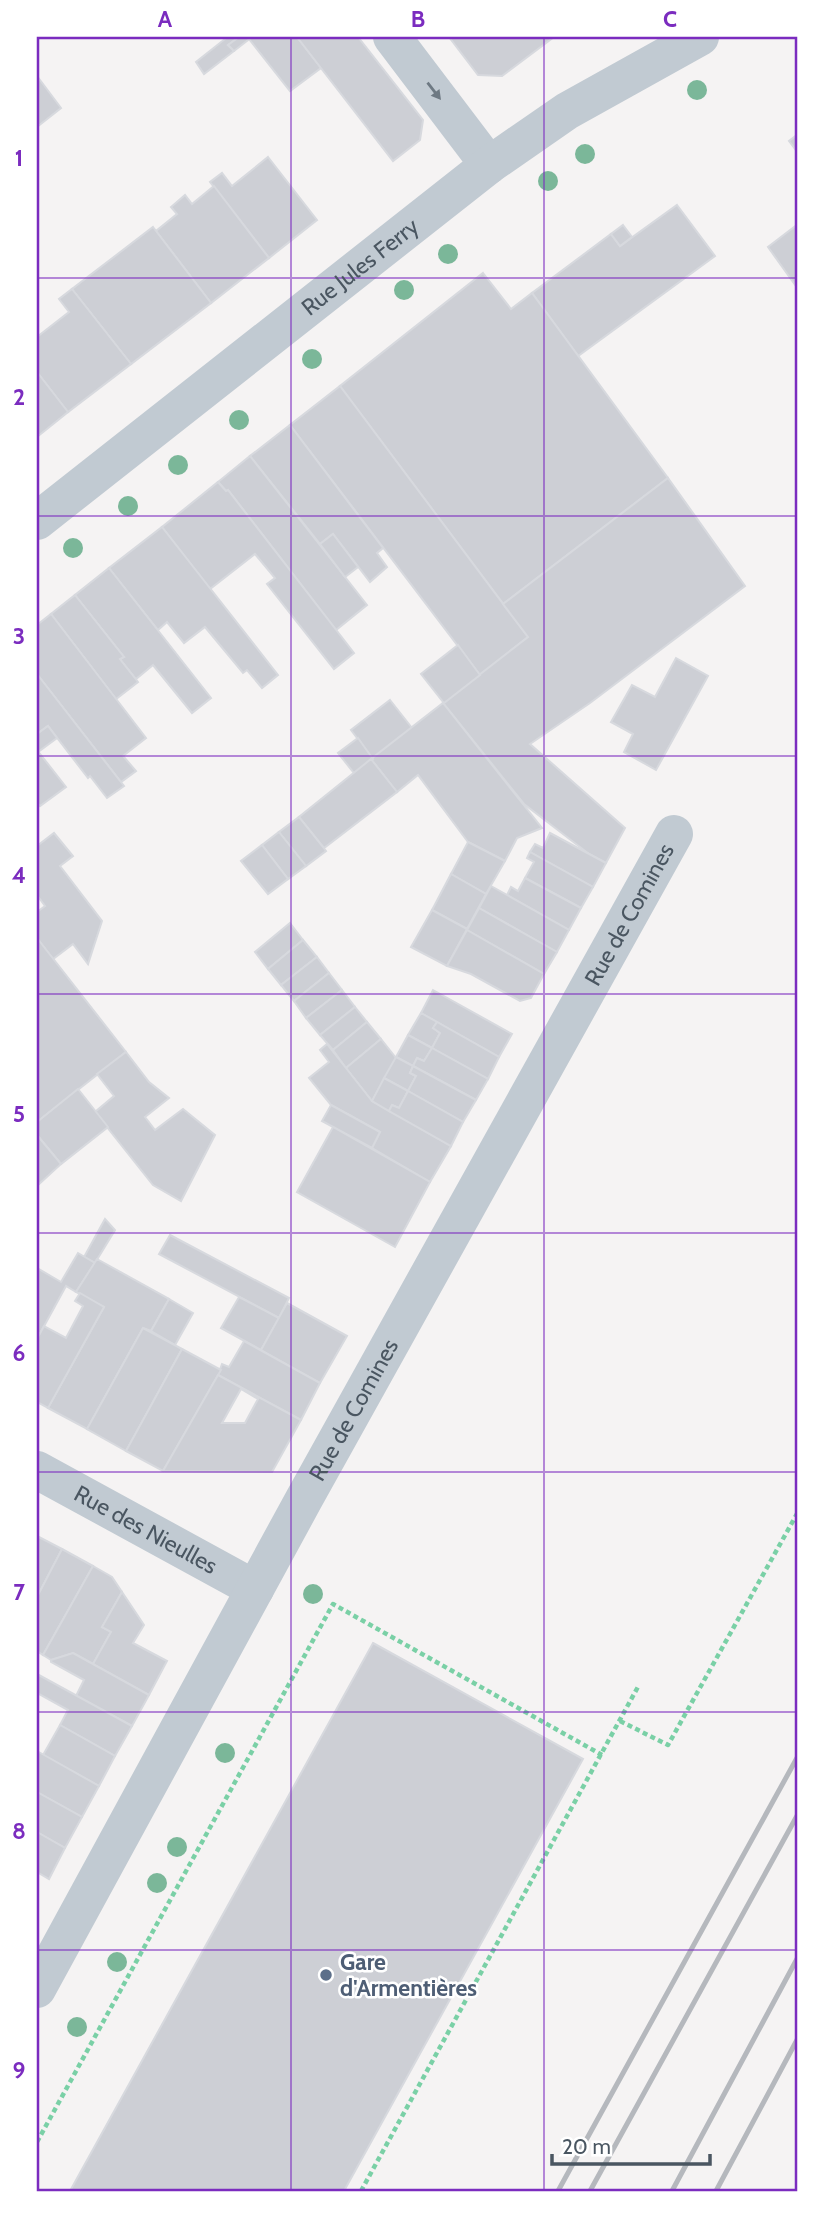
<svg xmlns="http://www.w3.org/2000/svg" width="835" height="2228" viewBox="0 0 835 2228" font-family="Cabin,sans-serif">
<rect width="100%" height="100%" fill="#f5f3f3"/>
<g fill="#cdcfd5" stroke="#d7d9de" stroke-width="2" fill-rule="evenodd">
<path d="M 223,37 L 239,37 L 228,45 L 234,51 L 204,74 L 196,62 L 225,39 Z"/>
<path d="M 239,37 L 252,37 L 234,51 L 228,45 Z"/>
<path d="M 252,37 L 297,37 L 321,68 L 290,91 L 249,39 Z"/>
<path d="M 297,37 L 358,37 L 423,120 L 420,140 L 393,161 Z"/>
<path d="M 449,37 L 554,37 L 502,76 L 478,75 Z"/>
<path d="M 37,76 L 61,108 L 37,127 Z"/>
<path d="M 798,134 L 798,153 L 789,141 Z"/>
<path d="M 268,157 L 317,220 L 269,258 L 210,182 L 222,173 L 232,186 Z"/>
<path d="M 214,186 L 269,258 L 211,303 L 156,231 L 177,214 L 171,207 L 185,195 L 192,204 Z"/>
<path d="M 677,205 L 715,256 L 578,356 L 532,293 L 611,234 L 620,246 Z"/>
<path d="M 798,224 L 798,289 L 768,247 Z"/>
<path d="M 623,225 L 632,237 L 620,246 L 611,234 Z"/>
<path d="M 153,227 L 211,303 L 131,364 L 72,289 Z"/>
<path d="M 483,273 L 511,309 L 532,293 L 668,478 L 503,604 L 340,386 Z"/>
<path d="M 72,289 L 131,364 L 68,412 L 37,372 L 37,337 L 69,312 L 59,299 Z"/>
<path d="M 37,372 L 68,412 L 37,437 Z"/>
<path d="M 340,386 L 528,637 L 480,675 L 290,425 Z"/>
<path d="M 290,425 L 383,548 L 377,553 L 387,567 L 370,582 L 333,534 L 320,544 L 250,456 Z"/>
<path d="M 250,456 L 367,605 L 336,630 L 228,490 L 226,491 L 218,482 Z"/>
<path d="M 668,478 L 745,586 L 590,703 L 530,744 L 625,828 L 606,863 L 589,854 L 524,804 L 443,703 L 528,637 L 503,604 Z"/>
<path d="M 218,482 L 226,491 L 228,490 L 354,653 L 334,669 L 267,584 L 275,578 L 255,554 L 210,589 L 162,527 Z"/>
<path d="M 162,527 L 278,675 L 262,688 L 247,670 L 243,673 L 205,627 L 184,643 L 167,622 L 158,630 L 109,568 Z"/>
<path d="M 333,534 L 358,567 L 345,577 L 320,544 Z"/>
<path d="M 109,568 L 211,698 L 192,713 L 153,665 L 136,679 L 120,659 L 124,657 L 75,595 Z"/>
<path d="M 75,595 L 124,657 L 120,659 L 138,682 L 116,699 L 51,614 Z"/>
<path d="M 51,614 L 146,738 L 123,756 L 136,771 L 121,782 L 37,674 L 37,625 Z"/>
<path d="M 458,645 L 480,675 L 444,703 L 421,674 Z"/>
<path d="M 676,658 L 708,676 L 656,770 L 624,752 L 633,734 L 611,722 L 632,685 L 655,697 Z"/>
<path d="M 37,674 L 124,786 L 107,798 L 90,776 L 88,778 L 48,726 L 37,734 Z"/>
<path d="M 390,700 L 412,728 L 373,759 L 351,730 Z"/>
<path d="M 443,703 L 542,828 L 517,838 L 505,861 L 468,842 L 418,775 L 397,792 L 371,759 Z"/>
<path d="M 48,726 L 57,738 L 38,752 L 37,734 Z"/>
<path d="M 358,738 L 373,759 L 354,773 L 338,753 Z"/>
<path d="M 37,750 L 66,787 L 40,806 L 37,802 Z"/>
<path d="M 371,759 L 397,792 L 324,848 L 299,817 Z"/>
<path d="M 299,817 L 326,851 L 306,866 L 279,832 Z"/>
<path d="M 279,832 L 306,866 L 288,879 L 262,845 Z"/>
<path d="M 54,833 L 73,856 L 60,866 L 102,921 L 88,964 L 73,944 L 53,959 L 37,938 L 37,912 L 45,906 L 37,895 L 37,846 Z"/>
<path d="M 550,833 L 606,863 L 593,887 L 530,852 L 535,844 L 543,848 Z"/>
<path d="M 468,842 L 505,861 L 486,894 L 451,874 Z"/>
<path d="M 262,845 L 288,879 L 268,894 L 241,861 Z"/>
<path d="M 530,852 L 593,887 L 581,908 L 525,878 L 534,862 L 527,858 Z"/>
<path d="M 451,874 L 486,894 L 467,929 L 432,910 Z"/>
<path d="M 525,878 L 581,908 L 569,930 L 507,895 L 511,887 L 518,891 Z"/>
<path d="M 491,886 L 569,930 L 557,952 L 479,908 Z"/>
<path d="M 479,908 L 557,952 L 544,974 L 467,930 Z"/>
<path d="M 432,910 L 467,929 L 447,966 L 411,947 Z"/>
<path d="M 290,923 L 303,940 L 268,969 L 255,952 Z"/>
<path d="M 467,930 L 544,974 L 531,998 L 520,1001 L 471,974 L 447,966 Z"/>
<path d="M 37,938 L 126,1052 L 37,1122 Z"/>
<path d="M 303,940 L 317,957 L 281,985 L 268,969 Z"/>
<path d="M 317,957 L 329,973 L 294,1001 L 281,985 Z"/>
<path d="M 329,973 L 342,990 L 306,1018 L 294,1001 Z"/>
<path d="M 342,990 L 355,1007 L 320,1035 L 306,1018 Z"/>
<path d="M 433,990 L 512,1034 L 499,1057 L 421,1013 Z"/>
<path d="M 355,1007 L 367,1022 L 333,1050 L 320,1035 Z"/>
<path d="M 421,1013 L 437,1022 L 433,1028 L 440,1033 L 432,1048 L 408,1035 Z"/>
<path d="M 367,1022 L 381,1039 L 346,1068 L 333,1050 Z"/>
<path d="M 437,1022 L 499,1057 L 488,1079 L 432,1048 L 440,1033 L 433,1028 Z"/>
<path d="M 408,1035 L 432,1048 L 424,1061 L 417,1058 L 413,1066 L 396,1057 Z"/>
<path d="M 381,1039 L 396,1058 L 372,1101 L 346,1068 Z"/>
<path d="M 327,1044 L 372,1101 L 451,1146 L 430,1182 L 372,1148 L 380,1132 L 331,1105 L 309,1078 L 329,1062 L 320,1050 Z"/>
<path d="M 432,1048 L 488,1079 L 476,1100 L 413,1066 L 417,1058 L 424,1061 Z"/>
<path d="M 126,1052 L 149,1082 L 169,1098 L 145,1117 L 155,1130 L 183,1109 L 215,1135 L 181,1201 L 153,1185 L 95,1112 L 114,1096 L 97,1074 Z"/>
<path d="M 396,1057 L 413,1066 L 410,1073 L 416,1076 L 408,1091 L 384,1078 Z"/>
<path d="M 413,1066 L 476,1100 L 463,1122 L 408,1091 L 416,1076 L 410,1073 Z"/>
<path d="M 384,1078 L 408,1091 L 399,1108 L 392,1105 L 389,1111 L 372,1101 Z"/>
<path d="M 78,1089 L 108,1127 L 61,1164 L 37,1135 L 37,1122 Z"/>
<path d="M 408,1091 L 463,1122 L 451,1146 L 389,1111 L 392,1105 L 399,1108 Z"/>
<path d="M 331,1105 L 380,1132 L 372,1148 L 322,1121 Z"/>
<path d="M 333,1127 L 430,1182 L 395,1247 L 297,1192 Z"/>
<path d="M 37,1135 L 61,1164 L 37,1186 Z"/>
<path d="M 105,1219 L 115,1230 L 95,1263 L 84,1257 Z"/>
<path d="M 170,1235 L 289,1298 L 279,1318 L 159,1254 Z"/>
<path d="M 78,1253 L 95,1263 L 76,1292 L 66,1286 L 37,1339 L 37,1268 L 61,1282 Z"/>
<path d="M 97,1259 L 169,1299 L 151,1331 L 143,1328 L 87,1429 L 48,1408 L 104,1307 L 76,1292 Z"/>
<path d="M 80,1293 L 104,1307 L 48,1408 L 37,1402 L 37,1339 L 44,1326 L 66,1338 L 83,1306 L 75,1301 Z"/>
<path d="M 239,1297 L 279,1318 L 261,1350 L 221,1328 Z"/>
<path d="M 169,1299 L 193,1313 L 175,1345 L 151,1331 Z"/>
<path d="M 287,1303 L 347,1336 L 320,1383 L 261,1350 Z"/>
<path d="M 143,1328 L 182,1349 L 126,1451 L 87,1429 Z"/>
<path d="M 244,1341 L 320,1383 L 301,1420 L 218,1375 L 222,1364 L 229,1367 Z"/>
<path d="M 182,1349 L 221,1370 L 163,1471 L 126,1451 Z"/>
<path d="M 218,1375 L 301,1420 L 272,1472 L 163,1471 ZM 241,1389 L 258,1399 L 245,1423 L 222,1423 Z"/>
<path d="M 37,1536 L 62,1549 L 37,1597 Z"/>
<path d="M 62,1549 L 93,1566 L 43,1655 L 37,1651 L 37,1597 Z"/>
<path d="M 93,1566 L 112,1577 L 122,1592 L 102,1627 L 111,1632 L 93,1664 L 73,1653 L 51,1660 L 43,1655 Z"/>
<path d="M 122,1592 L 144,1625 L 133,1643 L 167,1661 L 149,1695 L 93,1664 L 111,1632 L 102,1627 Z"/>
<path d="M 373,1643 L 583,1759 L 344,2191 L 70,2191 Z"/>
<path d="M 73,1653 L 149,1695 L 132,1726 L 76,1696 L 84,1680 L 51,1662 L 51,1660 Z"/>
<path d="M 37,1674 L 132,1726 L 115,1756 L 60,1725 L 68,1710 L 37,1693 Z"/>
<path d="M 60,1725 L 115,1756 L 99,1786 L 43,1755 Z"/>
<path d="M 37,1751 L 99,1786 L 82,1817 L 37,1792 Z"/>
<path d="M 37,1792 L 82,1817 L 65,1848 L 37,1832 Z"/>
<path d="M 37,1832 L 65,1848 L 49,1879 L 37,1872 Z"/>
</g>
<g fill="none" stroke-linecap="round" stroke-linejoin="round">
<g stroke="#7ad0a6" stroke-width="4.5" stroke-dasharray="5 3.5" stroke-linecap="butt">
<path d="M 620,1721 L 668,1745 L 798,1512"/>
<path d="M 37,2142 L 333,1604 L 602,1755"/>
<path d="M 361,2191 L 639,1685"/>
</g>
<g stroke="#c1cad2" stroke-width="38">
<path d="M 392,37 L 489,165"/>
<path id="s1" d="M 37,521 L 489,165 L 567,111 L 700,37"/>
<path id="s2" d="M 37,1470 L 255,1589"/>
<path id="s3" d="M 37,1989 L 304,1499 L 674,834"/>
</g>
<g stroke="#b5b8bd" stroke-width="5">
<path d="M 558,2191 L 798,1756"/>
<path d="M 590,2191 L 798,1814"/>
<path d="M 672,2191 L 798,1957"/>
<path d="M 716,2191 L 798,2038"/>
</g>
</g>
<g fill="#7bb799">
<circle cx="697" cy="90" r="10"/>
<circle cx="585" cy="154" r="10"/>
<circle cx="548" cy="181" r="10"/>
<circle cx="448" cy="254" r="10"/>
<circle cx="404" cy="290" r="10"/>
<circle cx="312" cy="359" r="10"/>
<circle cx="239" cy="420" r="10"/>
<circle cx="178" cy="465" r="10"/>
<circle cx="128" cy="506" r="10"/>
<circle cx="73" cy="548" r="10"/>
<circle cx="313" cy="1594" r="10"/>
<circle cx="225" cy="1753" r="10"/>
<circle cx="177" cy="1847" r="10"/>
<circle cx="157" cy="1883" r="10"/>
<circle cx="117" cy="1962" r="10"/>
<circle cx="77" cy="2027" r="10"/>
</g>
<defs><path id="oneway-solid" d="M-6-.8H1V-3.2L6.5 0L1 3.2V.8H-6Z" transform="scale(1.75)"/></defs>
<use fill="#6e7983" href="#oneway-solid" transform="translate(434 91) rotate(52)"/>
<path fill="none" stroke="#7b2cbf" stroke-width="2" stroke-opacity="0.55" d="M 291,37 L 291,2191M 544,37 L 544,2191M 37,278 L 798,278M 37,516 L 798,516M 37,756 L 798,756M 37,994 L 798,994M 37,1233 L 798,1233M 37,1472 L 798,1472M 37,1712 L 798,1712M 37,1950 L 798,1950"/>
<circle fill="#5c6f8a" stroke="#fff" stroke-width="2.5" cx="326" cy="1975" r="7"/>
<g text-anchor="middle" stroke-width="5" stroke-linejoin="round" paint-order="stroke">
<g font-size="23" fill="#4a5661" stroke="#fff">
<text dy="8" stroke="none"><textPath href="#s1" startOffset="411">Rue Jules Ferry</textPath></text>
<text dy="8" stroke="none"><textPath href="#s3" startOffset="1227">Rue de Comines</textPath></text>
<text dy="8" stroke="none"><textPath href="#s3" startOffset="660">Rue de Comines</textPath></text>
<text dy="8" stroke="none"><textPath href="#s2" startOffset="124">Rue des Nieulles</textPath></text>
</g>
<g font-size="23" font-weight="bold" fill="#4e5e75" stroke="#fff" text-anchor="start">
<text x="340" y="1970">Gare<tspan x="340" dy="26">d'Armentières</tspan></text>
</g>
</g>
<rect width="835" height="2228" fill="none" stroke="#ffffff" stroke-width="77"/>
<path d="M552 2154v10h158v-10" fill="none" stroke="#4a5661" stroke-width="3.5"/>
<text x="562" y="2154" font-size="21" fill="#4a5661" stroke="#ffffff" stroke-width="5" paint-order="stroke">20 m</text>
<rect x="38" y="38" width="758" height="2152" fill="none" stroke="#7b2cbf" stroke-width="2.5"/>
<g font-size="23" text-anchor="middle" font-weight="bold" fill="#7b2cbf">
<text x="165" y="27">A</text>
<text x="418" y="27">B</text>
<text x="670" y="27">C</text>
<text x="19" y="166">1</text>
<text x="19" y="405">2</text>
<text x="19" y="644">3</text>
<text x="19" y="883">4</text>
<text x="19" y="1122">5</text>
<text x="19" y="1361">6</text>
<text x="19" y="1600">7</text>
<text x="19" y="1839">8</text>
<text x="19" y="2078">9</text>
</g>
</svg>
